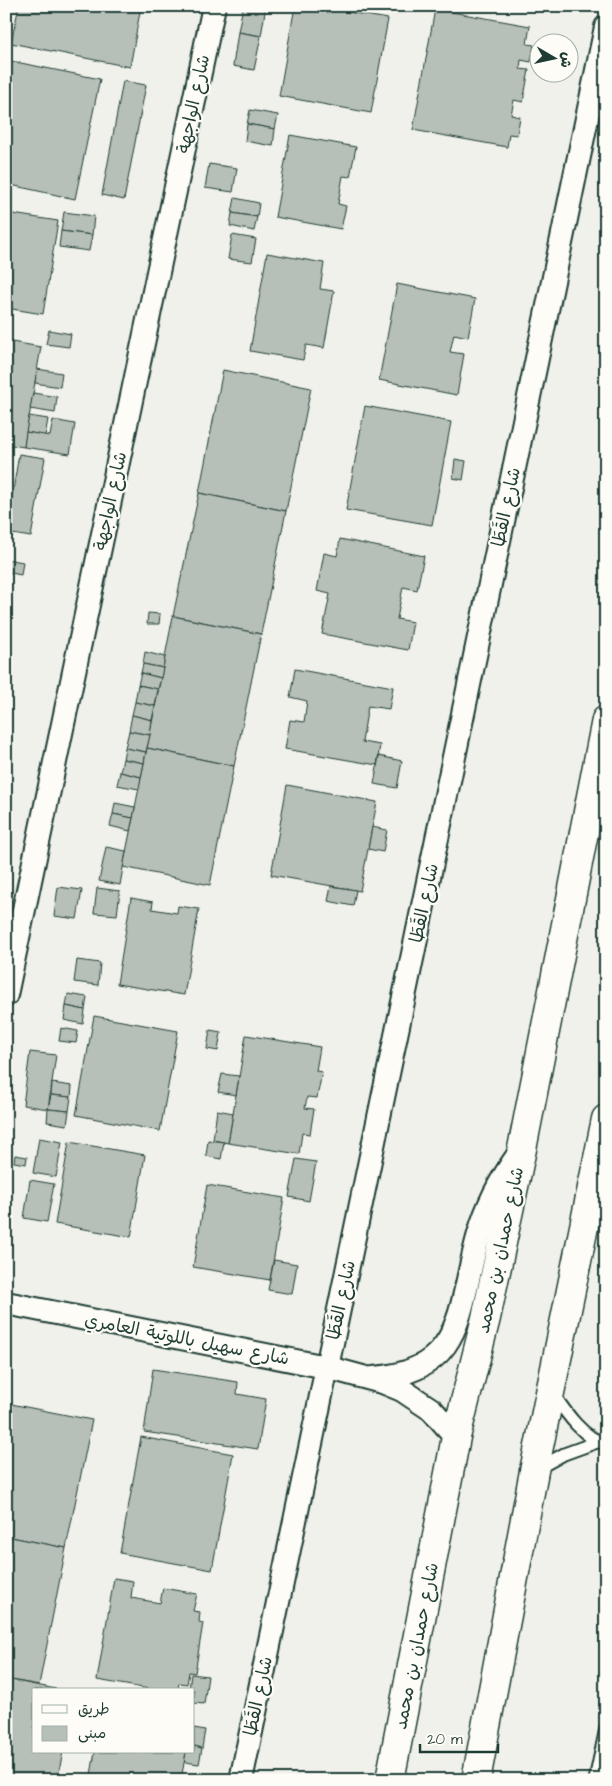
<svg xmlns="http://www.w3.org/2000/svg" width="612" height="1786" viewBox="0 0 612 1786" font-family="'Architects Daughter','Playpen Sans Arabic',sans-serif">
<rect width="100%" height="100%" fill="#f0f1eb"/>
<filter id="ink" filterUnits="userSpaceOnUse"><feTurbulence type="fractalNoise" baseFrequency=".02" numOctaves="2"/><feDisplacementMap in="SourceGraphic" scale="10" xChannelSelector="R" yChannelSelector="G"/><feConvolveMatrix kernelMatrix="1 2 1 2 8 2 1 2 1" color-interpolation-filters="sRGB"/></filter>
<g filter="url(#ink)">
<g fill="#b6bfb8" stroke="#1f3d34">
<path d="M 19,6 L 141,6 L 130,67 L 11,43 Z"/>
<path d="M 243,6 L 266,6 L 261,36 L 238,32 Z"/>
<path d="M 295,6 L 315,6 L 388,19 L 371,113 L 279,96 Z"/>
<path d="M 435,9 L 530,26 L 527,44 L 534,45 L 531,62 L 521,60 L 520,69 L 529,70 L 523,102 L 514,100 L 511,115 L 520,117 L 517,135 L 509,134 L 507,147 L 413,130 Z"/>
<path d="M 238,32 L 261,36 L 254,70 L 233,66 Z"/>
<path d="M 6,60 L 100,79 L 75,199 L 6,184 Z"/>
<path d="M 123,81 L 146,85 L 124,200 L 102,195 Z"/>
<path d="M 250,110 L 278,115 L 275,129 L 247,124 Z"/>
<path d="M 247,124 L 275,129 L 273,146 L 245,141 Z"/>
<path d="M 290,135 L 356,147 L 350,177 L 343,176 L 338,204 L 346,206 L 341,229 L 275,217 Z"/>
<path d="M 209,164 L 237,168 L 233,192 L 205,188 Z"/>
<path d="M 235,198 L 259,203 L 257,217 L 232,213 Z"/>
<path d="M 64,212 L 94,216 L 92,235 L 61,231 Z"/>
<path d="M 6,213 L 58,221 L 43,314 L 6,308 Z"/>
<path d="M 232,213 L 257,217 L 254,231 L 230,226 Z"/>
<path d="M 61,231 L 92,235 L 89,251 L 59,247 Z"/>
<path d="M 232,235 L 256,239 L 252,262 L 228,259 Z"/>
<path d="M 267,253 L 324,263 L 320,289 L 334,291 L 324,348 L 306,345 L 303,360 L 250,351 Z"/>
<path d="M 397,284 L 475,299 L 468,337 L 454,334 L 450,352 L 464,354 L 457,395 L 379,380 Z"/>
<path d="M 49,330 L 71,334 L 69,347 L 46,344 Z"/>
<path d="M 6,341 L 41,347 L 24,447 L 6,444 Z"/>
<path d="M 37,369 L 62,373 L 60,387 L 35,383 Z"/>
<path d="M 223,370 L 311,388 L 286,511 L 199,493 Z"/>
<path d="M 33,393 L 57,397 L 55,413 L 30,409 Z"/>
<path d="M 365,406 L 451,422 L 432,525 L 346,510 Z"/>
<path d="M 29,416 L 48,419 L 45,436 L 26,432 Z"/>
<path d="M 53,420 L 75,424 L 70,454 L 24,447 L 26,432 L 50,436 Z"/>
<path d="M 19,454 L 45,458 L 31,537 L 6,533 Z"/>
<path d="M 455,459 L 466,461 L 463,480 L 453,478 Z"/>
<path d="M 199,493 L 286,511 L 261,634 L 173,616 Z"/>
<path d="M 340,539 L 424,556 L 417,590 L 403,587 L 397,619 L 413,622 L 408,650 L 322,634 L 330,594 L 317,591 L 324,553 L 337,556 Z"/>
<path d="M 6,559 L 23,562 L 21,575 L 6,572 Z"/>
<path d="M 148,613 L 160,614 L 159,624 L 147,624 Z"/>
<path d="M 173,616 L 261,634 L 234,766 L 147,748 Z"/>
<path d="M 145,652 L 165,657 L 163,668 L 143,664 Z"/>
<path d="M 143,664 L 163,668 L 161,678 L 141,673 Z"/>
<path d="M 295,669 L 393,687 L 389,709 L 368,706 L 362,742 L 380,745 L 377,765 L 285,749 L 290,720 L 304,722 L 307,701 L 290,697 Z"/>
<path d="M 141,673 L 161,678 L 158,689 L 138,685 Z"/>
<path d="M 138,685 L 158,689 L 155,706 L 135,702 Z"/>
<path d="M 135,702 L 155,706 L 152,720 L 132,715 Z"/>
<path d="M 132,715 L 152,720 L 150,735 L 129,731 Z"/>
<path d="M 129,731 L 150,735 L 146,752 L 125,748 Z"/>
<path d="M 125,748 L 146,752 L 144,763 L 123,759 Z"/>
<path d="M 147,748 L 234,766 L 210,885 L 123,867 Z"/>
<path d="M 379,756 L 402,761 L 397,788 L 374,784 Z"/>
<path d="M 123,759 L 144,763 L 141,777 L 120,772 Z"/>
<path d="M 120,772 L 141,777 L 139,789 L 117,785 Z"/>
<path d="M 287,785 L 377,802 L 360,891 L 271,875 Z"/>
<path d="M 115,803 L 135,807 L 133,818 L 113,814 Z"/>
<path d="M 113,814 L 133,818 L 130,831 L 110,826 Z"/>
<path d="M 372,827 L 387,830 L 383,852 L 368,849 Z"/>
<path d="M 106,847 L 126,851 L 120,885 L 99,881 Z"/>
<path d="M 331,886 L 356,890 L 353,906 L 328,901 Z"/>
<path d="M 58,887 L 82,890 L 77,919 L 54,916 Z"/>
<path d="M 97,888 L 120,891 L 117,915 L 94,913 Z"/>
<path d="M 131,898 L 153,902 L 152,909 L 177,913 L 178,906 L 199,909 L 184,995 L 117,984 Z"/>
<path d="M 77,960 L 100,963 L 98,985 L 74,982 Z"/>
<path d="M 68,994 L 87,997 L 85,1010 L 66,1006 Z"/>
<path d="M 66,1006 L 85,1010 L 83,1024 L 64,1020 Z"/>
<path d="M 94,1016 L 178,1031 L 160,1131 L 76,1115 Z"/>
<path d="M 61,1028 L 78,1031 L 76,1043 L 59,1041 Z"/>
<path d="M 210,1030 L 221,1032 L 218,1051 L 207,1049 Z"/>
<path d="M 246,1035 L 320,1047 L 316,1071 L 322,1072 L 317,1098 L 307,1097 L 305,1108 L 314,1109 L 310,1134 L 302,1133 L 299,1154 L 228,1143 Z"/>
<path d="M 30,1052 L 56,1055 L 48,1109 L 23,1105 Z"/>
<path d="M 222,1074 L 239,1076 L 236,1095 L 218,1092 Z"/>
<path d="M 52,1083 L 72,1086 L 71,1097 L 51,1095 Z"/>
<path d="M 51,1095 L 71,1097 L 69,1111 L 48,1109 Z"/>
<path d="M 48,1109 L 69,1111 L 67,1125 L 47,1122 Z"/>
<path d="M 217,1110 L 233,1113 L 228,1143 L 213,1140 Z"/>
<path d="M 39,1138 L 62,1142 L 56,1177 L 33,1173 Z"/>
<path d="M 208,1140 L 224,1142 L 221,1159 L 206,1156 Z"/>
<path d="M 69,1142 L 145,1155 L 131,1237 L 55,1224 Z"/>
<path d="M 15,1155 L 27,1157 L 26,1164 L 14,1162 Z"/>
<path d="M 296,1159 L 316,1162 L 309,1201 L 289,1197 Z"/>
<path d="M 30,1180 L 54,1184 L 47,1222 L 24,1218 Z"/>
<path d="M 207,1185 L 284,1198 L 270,1280 L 193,1267 Z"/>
<path d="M 274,1260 L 297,1264 L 292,1294 L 268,1290 Z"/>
<path d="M 153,1369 L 238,1382 L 237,1394 L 266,1399 L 258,1449 L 144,1432 Z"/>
<path d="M 11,1404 L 92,1420 L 66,1548 L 6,1536 L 6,1427 Z"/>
<path d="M 141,1437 L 233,1454 L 212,1570 L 120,1553 Z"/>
<path d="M 6,1536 L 66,1548 L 39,1685 L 6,1679 Z"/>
<path d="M 114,1578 L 133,1581 L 131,1598 L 160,1603 L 163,1588 L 197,1594 L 193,1611 L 200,1612 L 199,1622 L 203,1623 L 195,1673 L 189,1672 L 187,1684 L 179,1683 L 178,1690 L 155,1690 L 97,1680 Z"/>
<path d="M 191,1674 L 208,1676 L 204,1704 L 194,1703 L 194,1690 L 189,1690 Z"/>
<path d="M 6,1679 L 61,1690 L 34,1690 L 34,1752 L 63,1752 L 57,1780 L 6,1780 Z"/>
<path d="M 194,1728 L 205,1730 L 202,1748 L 194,1746 Z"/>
<path d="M 194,1746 L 202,1748 L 199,1764 L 184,1762 L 186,1752 L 194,1752 Z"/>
<path d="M 95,1752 L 186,1752 L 181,1780 L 90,1780 Z"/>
</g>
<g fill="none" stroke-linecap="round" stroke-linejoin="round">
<defs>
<g id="service">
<path d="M 554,1395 C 566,1413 584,1439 606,1444"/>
<path d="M 537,1469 L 564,1454 L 597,1442"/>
<path d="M 595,1780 L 606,1728"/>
</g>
<g id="minor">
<path d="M 6,995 L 214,6"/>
<path d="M 6,1303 L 326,1367 L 385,1383 L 402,1390 L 432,1410 L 456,1437"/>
<path d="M 373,1378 C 467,1372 458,1305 479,1234 C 487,1205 501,1179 518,1155"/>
<path d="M 241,1780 L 606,27"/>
</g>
<g id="primary">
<path d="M 390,1780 L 456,1437 L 486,1318 L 522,1149 L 606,720"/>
<path d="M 476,1780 L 534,1471 L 606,1119"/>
</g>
</defs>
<use href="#service" stroke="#1f3d34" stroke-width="15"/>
<use href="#minor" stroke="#1f3d34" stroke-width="26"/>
<use href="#primary" stroke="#1f3d34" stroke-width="31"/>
<use href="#service" stroke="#fdfcf7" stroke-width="11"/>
<use href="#minor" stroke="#fdfcf7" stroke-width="22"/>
<use href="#primary" stroke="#fdfcf7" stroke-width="28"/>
</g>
</g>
<g text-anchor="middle" stroke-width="4.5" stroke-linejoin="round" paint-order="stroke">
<g font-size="18" fill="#1f3d34" stroke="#fdfcf7">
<text transform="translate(193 104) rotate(-78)" y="6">شارع الواجهة</text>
<text transform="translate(110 501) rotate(-78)" y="6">شارع الواجهة</text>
<text transform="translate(506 507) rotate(-78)" y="6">شارع القَطَا</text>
<text transform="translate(424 903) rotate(-78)" y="6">شارع القَطَا</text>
<text transform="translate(500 1250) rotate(-78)" y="6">شارع حمدان بن محمد</text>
<text transform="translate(341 1300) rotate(-78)" y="6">شارع القَطَا</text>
<text transform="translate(187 1339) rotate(11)" y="6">شارع سهيل باللوتية العامري</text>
<text transform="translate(416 1646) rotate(-79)" y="6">شارع حمدان بن محمد</text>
<text transform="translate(258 1696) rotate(-78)" y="6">شارع القَطَا</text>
</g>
</g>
<rect width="612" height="1786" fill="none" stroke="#fdfcf7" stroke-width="25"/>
<rect x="12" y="12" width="587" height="1761" fill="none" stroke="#1f3d34" stroke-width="2" filter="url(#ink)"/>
<rect x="32" y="1688" width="162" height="65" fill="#fdfcf7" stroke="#a4b0a9"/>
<rect x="42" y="1705" width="25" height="8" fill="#fdfcf7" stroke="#a4b0a9"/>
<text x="78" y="1714" font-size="15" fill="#1f3d34">طريق</text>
<rect x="42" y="1726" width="25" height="15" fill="#b6bfb8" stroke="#a4b0a9"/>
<text x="78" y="1738" font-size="15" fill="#1f3d34">مبنى</text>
<g transform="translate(554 58) rotate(99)"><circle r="24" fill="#fdfcf7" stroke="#a4b0a9"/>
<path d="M0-4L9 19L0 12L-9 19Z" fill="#1f3d34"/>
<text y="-8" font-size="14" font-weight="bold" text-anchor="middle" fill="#1f3d34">ش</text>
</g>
<path d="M420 1744v8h78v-8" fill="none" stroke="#1f3d34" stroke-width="2.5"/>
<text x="427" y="1744" font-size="15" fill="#1f3d34" stroke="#fdfcf7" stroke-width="4" paint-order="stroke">20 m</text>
</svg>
